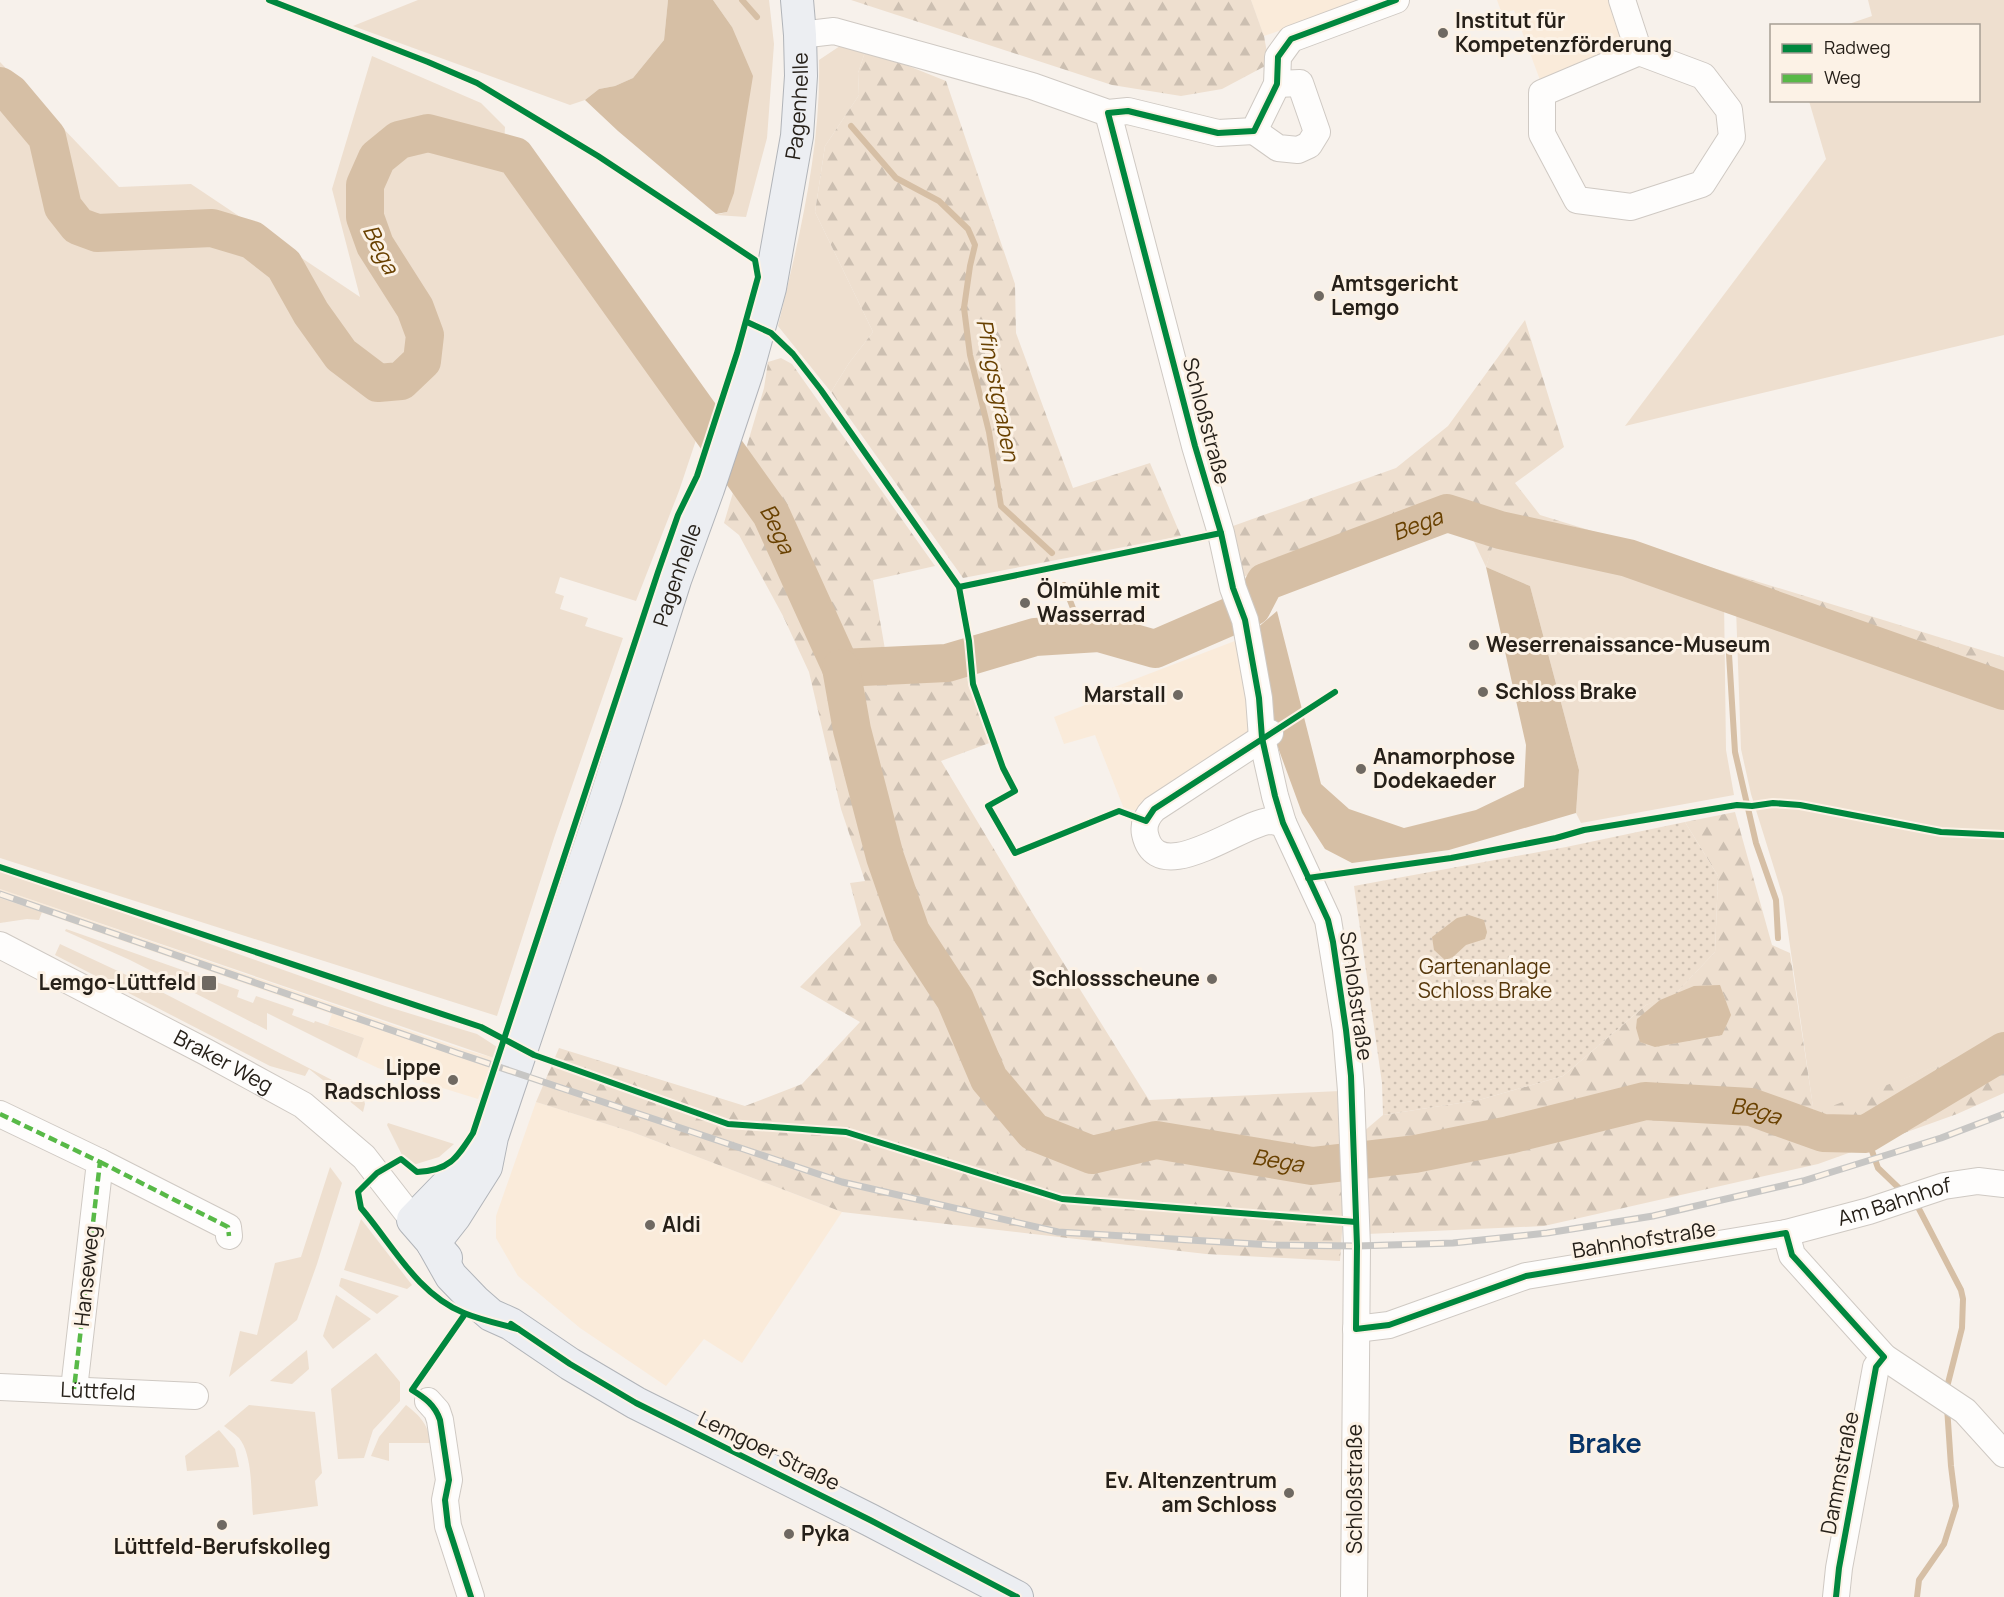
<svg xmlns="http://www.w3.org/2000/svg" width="2004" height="1597" viewBox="0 0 2004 1597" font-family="Manrope,sans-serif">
<defs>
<pattern id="forest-firs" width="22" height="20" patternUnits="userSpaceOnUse" patternTransform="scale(1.5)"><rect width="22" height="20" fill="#eedfcf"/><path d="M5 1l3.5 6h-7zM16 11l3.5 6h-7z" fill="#ccbfb1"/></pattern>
<pattern id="park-dots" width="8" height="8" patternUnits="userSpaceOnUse" patternTransform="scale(1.5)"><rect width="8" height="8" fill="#eedfcf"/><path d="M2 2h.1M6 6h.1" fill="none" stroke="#ccbfb1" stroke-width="1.8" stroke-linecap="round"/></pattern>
</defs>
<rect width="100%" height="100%" fill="#f7f1eb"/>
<g fill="#faebda">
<path d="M 1251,0 L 1367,0 L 1264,36 Z"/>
<path d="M 1497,0 L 1614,0 L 1629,50 L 1543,88 L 1514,10 L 1502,14 Z"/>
<path d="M 1240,639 L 1256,734 L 1141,811 L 1124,809 L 1095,735 L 1064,744 L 1054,717 L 1106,697 L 1104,691 Z"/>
<path d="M 0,889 L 459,1048 L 494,1058 L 478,1099 L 378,1068 L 357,1058 L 364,1038 L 328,1025 L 332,1014 L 0,898 Z"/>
<path d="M 536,1102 L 632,1132 L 842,1212 L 742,1363 L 704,1339 L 666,1386 L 580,1328 L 518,1276 L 496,1238 L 496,1216 Z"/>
</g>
<g fill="#eedfcf">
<path d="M 418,0 L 668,0 L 664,40 L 633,78 L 615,86 L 599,89 L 585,100 L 570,105 L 353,26 Z"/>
<path d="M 713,0 L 769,0 L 774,44 L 767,138 L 746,217 L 716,215 L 727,212 L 732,27 Z"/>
<path d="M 1868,0 L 2004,0 L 2004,335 L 1625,426 L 1826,159 L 1809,101 L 1978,100 L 1978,26 L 1846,25 L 1872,16 Z"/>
<path d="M 849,45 L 866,49 L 858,73 L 859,95 L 825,146 L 815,212 L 873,332 L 849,363 L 831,392 L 778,326 C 799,239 821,150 819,60 L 840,46 Z"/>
<path d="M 372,56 L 481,103 L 505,127 L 503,165 L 544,227 L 698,434 L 679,491 L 636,601 L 560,577 L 555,593 L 564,596 L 560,609 L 588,618 L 585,626 L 623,638 L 554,838 L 497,1016 L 0,858 L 0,62 L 119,187 L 191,184 L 360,297 L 332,189 Z"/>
<path d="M 1495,536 L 1622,564 L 1724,600 L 1726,750 L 1734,795 L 1581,823 L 1576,813 L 1579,770 L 1530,586 L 1486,567 Z"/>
<path d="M 1736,608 L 2004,700 L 2004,1040 L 1814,1114 L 1783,897 L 1751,794 L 1741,749 Z"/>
<path d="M 0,871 L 53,888 L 385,1006 L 477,1034 L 497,1047 L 494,1058 L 0,889 Z"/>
<path d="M 0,898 L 42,912 L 39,920 L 27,919 L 0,923 Z"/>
<path d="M 66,929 L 239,990 L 237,997 L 253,1003 L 256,996 L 294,1009 L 292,1015 L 314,1023 L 315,1021 L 364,1038 L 357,1058 L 267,1013 L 267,1030 L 130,960 L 65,931 Z"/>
<path d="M 60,944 L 150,986 L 363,1096 L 365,1104 L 363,1112 L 309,1069 L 305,1076 L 270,1066 L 55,955 Z"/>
<path d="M 388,1123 L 454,1144 L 439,1157 L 413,1165 L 403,1157 L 387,1125 Z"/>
<path d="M 330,1167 L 342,1183 L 317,1264 L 297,1320 L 229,1377 L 240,1331 L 257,1335 L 275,1263 L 301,1257 Z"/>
<path d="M 361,1219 L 412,1285 L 407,1289 L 344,1270 Z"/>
<path d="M 341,1278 L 342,1278 L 399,1296 L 377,1314 L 339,1286 Z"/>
<path d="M 336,1295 L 371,1319 L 333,1349 L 323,1336 Z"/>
<path d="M 307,1350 L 309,1369 L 292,1384 L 270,1381 Z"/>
<path d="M 376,1353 L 400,1382 L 400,1401 L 373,1430 L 364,1458 L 338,1459 L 331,1389 Z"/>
<path d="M 249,1405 L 315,1412 L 322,1473 L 315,1481 L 318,1506 L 253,1515 C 251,1494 253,1455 239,1438 C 235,1434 229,1430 224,1426 Z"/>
<path d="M 406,1405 C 420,1416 428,1424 431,1443 L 389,1443 L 389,1461 L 371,1456 L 379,1437 Z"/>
<path d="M 219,1430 L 235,1449 L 239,1467 L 187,1471 L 185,1456 Z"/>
</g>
<g fill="url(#forest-firs)">
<path d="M 851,0 L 1251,0 L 1264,36 L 1269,64 L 1222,89 L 1181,96 L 1112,85 Z"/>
<path d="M 866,49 L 946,81 L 1015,284 L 1016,333 L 1073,488 L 1150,463 L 1181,536 L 963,578 L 831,392 L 849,363 L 873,332 L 815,212 L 825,146 L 859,95 L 858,73 Z"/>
<path d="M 1525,320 L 1564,447 L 1515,483 L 1540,515 L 2004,657 L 2004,686 L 1628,554 L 1499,526 L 1486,567 L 1453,497 L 1243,577 L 1233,526 L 1396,468 L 1448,426 Z"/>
<path d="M 781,358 L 792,364 L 935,566 L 873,580 L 887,661 L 934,658 L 962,650 L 969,687 L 992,742 L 941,761 L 1033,914 L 1149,1100 L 1340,1091 L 1340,1146 L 1345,1188 L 1340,1261 L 1206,1254 L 842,1212 L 632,1132 L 536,1102 L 559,1048 L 745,1106 L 802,1084 L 860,1022 L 800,987 L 861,925 L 850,883 L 865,881 L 841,809 L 809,672 L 783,616 L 739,535 L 724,523 L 764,388 L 768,362 Z"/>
<path d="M 1735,812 L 1772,945 L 1790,953 L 1814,1113 L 2004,1040 L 2004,1093 L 1957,1114 L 1818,1164 L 1544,1226 L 1367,1234 L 1363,1132 L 1383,1115 L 1479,1100 L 1563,1076 L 1646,1005 L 1676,993 L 1715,952 L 1718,876 L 1685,822 Z"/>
</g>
<path fill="url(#park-dots)" d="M 1685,822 L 1718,876 L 1715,952 L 1677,992 L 1694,986 L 1720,985 L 1731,1015 L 1722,1035 L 1655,1047 L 1640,1042 C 1631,1013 1644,1019 1658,1001 L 1646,1005 L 1563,1076 L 1479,1100 L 1383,1115 L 1382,1083 L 1354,886 L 1566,847 Z"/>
<g fill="#d6bfa5">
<path d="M 668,0 L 713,0 L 732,27 L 753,76 L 734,193 L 727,212 L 716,214 L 618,131 L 585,100 L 599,89 L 615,86 L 633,78 L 664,40 Z"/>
<path d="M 1486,567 L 1530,586 L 1579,770 L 1576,813 L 1449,850 L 1352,863 L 1325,849 L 1302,813 L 1276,742 L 1256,629 L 1277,611 L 1321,784 L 1349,809 L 1404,828 L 1476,810 L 1524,787 L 1526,745 Z"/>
<path d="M 1469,915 L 1484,920 L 1487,932 L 1485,939 L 1466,945 L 1453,957 L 1445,960 L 1434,950 L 1432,937 L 1457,918 Z"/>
<path d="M 1720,985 L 1731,1015 L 1722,1035 L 1655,1047 L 1640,1042 L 1636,1028 L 1637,1019 L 1660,1000 L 1694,986 Z"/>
</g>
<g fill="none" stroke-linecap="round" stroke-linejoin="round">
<g stroke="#d6bfa5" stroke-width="6">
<path d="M 742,0 L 757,17"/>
<path d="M 851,126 L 896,178 L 939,201 L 968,229 L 975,245 L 970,266 L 964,308 L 970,355 L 989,432 L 1001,506 L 1052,553"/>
<path d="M 1064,585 L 1083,634"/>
<path d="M 1729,654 L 1735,752 L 1756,843 L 1776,900 L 1778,938"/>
<path d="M 1866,1134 L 1878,1168 L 1903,1192"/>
<path d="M 1914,1203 L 1918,1207 L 1961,1290 L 1963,1299 L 1962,1328 L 1946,1391"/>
<path d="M 1917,1597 L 1919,1580 L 1944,1544 L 1956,1506 L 1951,1466 L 1947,1407"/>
</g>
<g stroke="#d6bfa5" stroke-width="38">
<path id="s1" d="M 0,86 L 10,93 L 47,137 L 63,207 L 78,226 L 97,233 L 212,228 L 252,240 L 284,265 L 311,313 L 341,355 L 378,383 L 401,381 L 422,361 L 425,335 L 415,308 L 375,245 L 365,217 L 365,185 L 377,158 L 399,140 L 428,133 L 515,156 L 771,514 L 841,668 L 947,663 L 1035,637 L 1099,633 L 1155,649 L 1252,607 L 1265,582 L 1447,513 L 1500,530 L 1628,558 L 2004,691"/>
<path id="s2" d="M 841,668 L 852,730 L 885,857 L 911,932 L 955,999 L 989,1079 L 1034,1132 L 1092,1155 L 1156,1140 L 1312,1166 L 1415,1154 L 1509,1135 L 1645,1101 L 1751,1107 L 1823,1133 L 1866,1134 L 2004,1051"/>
</g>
<defs>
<g id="minor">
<path d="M 1622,0 L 1639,52"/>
<path d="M 800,35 L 834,31 L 1032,86 L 1108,113 L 1128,111 L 1218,133 L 1254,131 L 1277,84 L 1278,57 L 1291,39 L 1396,0"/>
<path d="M 1639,52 L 1703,76 L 1729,110 L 1732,137 L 1702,184 L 1631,207 L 1577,200 L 1542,134 L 1542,93 Z"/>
<path d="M 1108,113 L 1195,446 L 1221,533 L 1233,588 L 1245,620 L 1259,698 L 1262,738 L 1275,796 L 1283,823 L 1328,920 L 1346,1030 L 1351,1091"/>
<path d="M 1254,131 L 1278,148 L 1298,150 L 1309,145 L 1317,132 L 1300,83 L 1277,84"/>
<path d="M 1270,733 L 1154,809 C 1147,816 1143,824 1145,834 C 1157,890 1239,824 1269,821 C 1274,821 1279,823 1283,823"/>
<path id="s3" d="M 0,945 L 206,1052 L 303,1105 L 364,1157 L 413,1220"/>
<path d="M 1351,1093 L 1357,1246 L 1354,1597"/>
<path d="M 0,1114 L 100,1162 L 74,1389"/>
<path d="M 100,1162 L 228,1227 L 229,1236"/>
<path d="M 1786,1233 L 1792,1255 L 1884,1357 L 1965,1411 L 2004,1454"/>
<path id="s4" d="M 1356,1329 L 1389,1325 L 1526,1276 L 1786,1233 L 1869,1211 L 1944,1186 L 1978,1181 L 2004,1184"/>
<path id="s5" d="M 0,1387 L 195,1396"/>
<path d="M 428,1401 L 437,1411 L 440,1420 L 449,1480 L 445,1500 L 448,1526 L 471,1597"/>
<path d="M 1836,1597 L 1839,1568 L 1876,1367 L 1884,1357"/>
</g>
<g id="major">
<path id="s6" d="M 433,1244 L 455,1216 L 486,1167 L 492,1137 L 606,798 L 675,580 L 708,489 L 747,372 L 770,288 L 797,136 L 801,76 L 800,35 L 797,0"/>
<path d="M 433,1244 L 451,1276 L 475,1301 L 491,1315 L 511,1324 L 570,1364 L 636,1403 L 870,1520 L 1017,1597"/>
<path d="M 446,1258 L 413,1220 L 477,1154"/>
</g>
</defs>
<use href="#minor" stroke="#cfc9c3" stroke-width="28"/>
<use href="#major" stroke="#b1b4b9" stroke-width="34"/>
<use href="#minor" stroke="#fefdfc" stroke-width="26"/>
<use href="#major" stroke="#eceef2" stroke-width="32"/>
<defs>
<path id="rail" d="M 0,894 L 457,1053 L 842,1182 L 1058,1232 L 1272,1245 L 1357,1246 L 1453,1243 L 1547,1233 L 1653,1216 L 1803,1181 L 1941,1138 L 2004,1114"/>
</defs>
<use href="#rail" stroke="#c7c6c4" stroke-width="7"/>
<use href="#rail" stroke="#fcf2e6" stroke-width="4.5" stroke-dasharray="14" stroke-linecap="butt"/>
<g stroke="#58b947" stroke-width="4.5" stroke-dasharray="9 4.5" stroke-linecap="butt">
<path d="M 0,1114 L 100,1162 L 74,1389"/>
<path d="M 100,1162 L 228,1227 L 229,1236"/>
</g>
<defs>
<g id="cycleway">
<path d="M 269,0 L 428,62 L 477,83 L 598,156 L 755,260 L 758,277 L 737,353 L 697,476 L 678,515 L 658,572 L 473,1133 C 457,1158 449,1171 417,1172 L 401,1159 L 377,1173 L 358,1192 L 361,1208 C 392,1244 417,1294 464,1313 C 481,1320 500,1324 518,1329"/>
<path d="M 1396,0 L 1291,39 L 1278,57 L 1277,84 L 1254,131 L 1218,133 L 1128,111 L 1108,113 L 1195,446 L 1221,533 L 1233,588 L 1245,620 L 1259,698 L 1262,738 L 1275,796 L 1283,823 L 1328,920 L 1333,942 L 1346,1030 L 1351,1076 L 1357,1246 L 1356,1329 L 1389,1325 L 1526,1276 L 1786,1233 L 1792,1255 L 1884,1357 L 1876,1367 L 1839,1568 L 1836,1597"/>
<path d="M 747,322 L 771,333 L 793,354 L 821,390 L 959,587 L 969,641 L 973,684 L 1003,768 L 1015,791 L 988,806 L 1015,853 L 1119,811 L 1146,821 L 1154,809 L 1335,692"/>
<path d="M 959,587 L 1221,533"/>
<path d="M 0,867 L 481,1027 L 534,1055 L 728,1124 L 846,1132 L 1062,1199 L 1356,1222"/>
<path d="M 1308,878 L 1451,858 L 1556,838 L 1584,830 L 1737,805 L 1752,806 L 1773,803 L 1800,805 L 1941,832 L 2004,835"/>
<path d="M 465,1314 L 412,1390 C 425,1398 435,1405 440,1420 L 449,1480 L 445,1500 L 448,1526 L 471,1597"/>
<path d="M 511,1324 L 570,1364 L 636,1403 L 870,1520 L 1017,1597"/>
</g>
</defs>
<use href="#cycleway" stroke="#fcf2e6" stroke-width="10"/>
<use href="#cycleway" stroke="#00873e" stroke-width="6"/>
</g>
<g fill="#6f6962" stroke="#fcf2e6" stroke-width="2">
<circle cx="1443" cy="33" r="6"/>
<circle cx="1319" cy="296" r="6"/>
<circle cx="1025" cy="603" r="6"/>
<circle cx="1474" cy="645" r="6"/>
<circle cx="1483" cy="692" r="6"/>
<circle cx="1178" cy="695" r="6"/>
<circle cx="1361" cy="769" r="6"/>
<circle cx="1212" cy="979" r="6"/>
<rect x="201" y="975" width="16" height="16" rx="3"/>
<circle cx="453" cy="1080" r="6"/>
<circle cx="650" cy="1225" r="6"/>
<circle cx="1289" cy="1493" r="6"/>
<circle cx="222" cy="1525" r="6"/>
<circle cx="789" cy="1534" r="6"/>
</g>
<g text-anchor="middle" stroke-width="6" stroke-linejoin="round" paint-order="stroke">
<g font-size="21" font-weight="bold" fill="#262019" stroke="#fcf2e6" text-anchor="start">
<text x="1455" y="28">Institut für<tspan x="1455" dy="24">Kompetenzförderung</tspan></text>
<text x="1331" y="291">Amtsgericht<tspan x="1331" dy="24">Lemgo</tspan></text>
<text x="1037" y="598">Ölmühle mit<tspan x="1037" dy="24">Wasserrad</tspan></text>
<text x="1486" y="652">Weserrenaissance-Museum</text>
<text x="1495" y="699">Schloss Brake</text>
<text x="1166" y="702" text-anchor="end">Marstall</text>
<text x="1373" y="764">Anamorphose<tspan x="1373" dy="24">Dodekaeder</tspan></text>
<text x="1200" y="986" text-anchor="end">Schlossscheune</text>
<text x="196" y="990" text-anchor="end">Lemgo-Lüttfeld</text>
<text x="441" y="1075" text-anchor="end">Lippe<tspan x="441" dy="24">Radschloss</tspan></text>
<text x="662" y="1232">Aldi</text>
<text x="1277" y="1488" text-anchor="end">Ev. Altenzentrum<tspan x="1277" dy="24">am Schloss</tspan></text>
<text x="801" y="1541">Pyka</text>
<text x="222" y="1554" text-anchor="middle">Lüttfeld-Berufskolleg</text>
</g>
<g font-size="21" fill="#262019" stroke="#fcf2e6">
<text dy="7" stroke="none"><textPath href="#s6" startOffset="1202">Pagenhelle</textPath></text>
<text transform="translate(1206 421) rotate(75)" y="7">Schloßstraße</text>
<text dy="7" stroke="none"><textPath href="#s6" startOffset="716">Pagenhelle</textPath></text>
<text transform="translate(1356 996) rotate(82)" y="7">Schloßstraße</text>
<text dy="7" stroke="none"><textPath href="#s3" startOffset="252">Braker Weg</textPath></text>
<text dy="7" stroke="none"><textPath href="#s4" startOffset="555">Am Bahnhof</textPath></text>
<text transform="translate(1644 1240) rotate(-9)" y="7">Bahnhofstraße</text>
<text transform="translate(87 1276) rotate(-84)" y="7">Hanseweg</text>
<text dy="7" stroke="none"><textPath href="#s5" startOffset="98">Lüttfeld</textPath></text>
<text transform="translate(769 1451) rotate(26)" y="7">Lemgoer Straße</text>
<text transform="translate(1840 1473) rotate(-79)" y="7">Dammstraße</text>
<text transform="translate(1355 1489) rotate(-90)" y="7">Schloßstraße</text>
</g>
<g font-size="21" fill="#56370b" stroke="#fcf2e6">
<text x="1485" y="974">Gartenanlage<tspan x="1485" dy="24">Schloss Brake</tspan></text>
</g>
<g font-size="22" font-style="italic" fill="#694101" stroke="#fcf2e6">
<text transform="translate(381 249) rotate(63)" y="8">Bega</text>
<text transform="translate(998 390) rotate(79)" y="8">Pfingstgraben</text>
<text dy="8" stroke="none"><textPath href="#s1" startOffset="2184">Bega</textPath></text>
<text dy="8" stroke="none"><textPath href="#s1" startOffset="1414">Bega</textPath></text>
<text dy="8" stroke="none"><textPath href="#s2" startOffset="1248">Bega</textPath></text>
<text dy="8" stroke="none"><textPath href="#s2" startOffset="762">Bega</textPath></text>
</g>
<g font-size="27" font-weight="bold" fill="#093568" stroke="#fcf2e6">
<text x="1605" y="1453">Brake</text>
</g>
</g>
<rect x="1770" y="24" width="210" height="78" fill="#fcf2e6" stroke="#a69e94" stroke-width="1.5"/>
<rect x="1782" y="44" width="30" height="9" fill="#00873e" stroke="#a69e94" stroke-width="1.5"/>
<text x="1824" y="54" font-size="18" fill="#262019">Radweg</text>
<rect x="1782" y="74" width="30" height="9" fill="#58b947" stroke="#a69e94" stroke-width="1.5"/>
<text x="1824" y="84" font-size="18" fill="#262019">Weg</text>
</svg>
